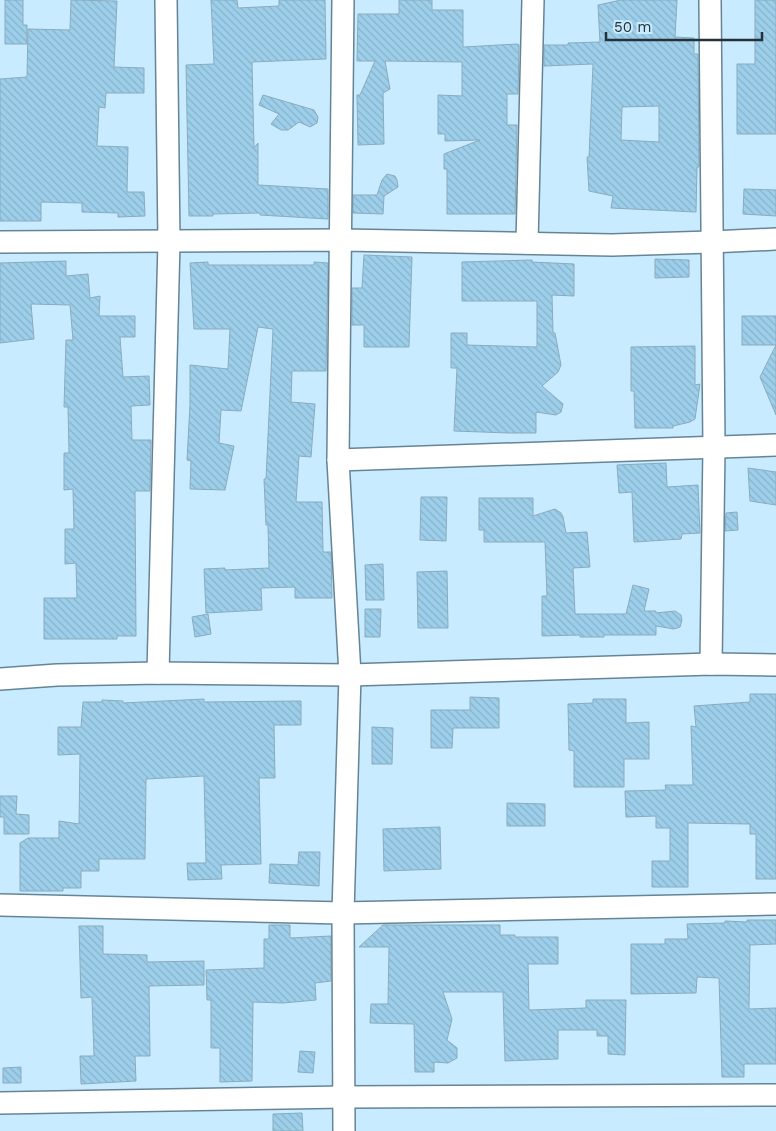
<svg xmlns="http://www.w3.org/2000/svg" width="776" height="1131" viewBox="0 0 776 1131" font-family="'Work Sans',sans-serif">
<defs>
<pattern id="building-back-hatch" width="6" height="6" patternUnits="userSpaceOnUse" patternTransform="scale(1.25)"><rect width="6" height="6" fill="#9dcfeb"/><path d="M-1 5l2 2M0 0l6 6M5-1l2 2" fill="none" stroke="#87b2ca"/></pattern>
</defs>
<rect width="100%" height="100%" fill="#c9ebff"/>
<g fill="url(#building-back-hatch)" stroke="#8aabbd" fill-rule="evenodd">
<path d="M 5,0 L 23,0 L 23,25 L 27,25 L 27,44 L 5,44 Z"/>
<path d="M 71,0 L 117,1 L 114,67 L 144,68 L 144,93 L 106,93 L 105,108 L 99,107 L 97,146 L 128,147 L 127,192 L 144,192 L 145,216 L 118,217 L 118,213 L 82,212 L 82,203 L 41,202 L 41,221 L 0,221 L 0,79 L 27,77 L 28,29 L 70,30 Z"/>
<path d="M 211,0 L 237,0 L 238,8 L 279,6 L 279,0 L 325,0 L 326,59 L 252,62 L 254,148 L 258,143 L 258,185 L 328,189 L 328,219 L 260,215 L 260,213 L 213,214 L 213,216 L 189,216 L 186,65 L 214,64 Z"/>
<path d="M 399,0 L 432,0 L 432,10 L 463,10 L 463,47 L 517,44 L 519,45 L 518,94 L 507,94 L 507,125 L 517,125 L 515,214 L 447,214 L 447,169 L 444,169 L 444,154 L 480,140 L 445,141 L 445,134 L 438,134 L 438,95 L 462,96 L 462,62 L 385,61 L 390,89 L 383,93 L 384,144 L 358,145 L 357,95 L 360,95 L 375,61 L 357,61 L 358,14 L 399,14 Z"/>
<path d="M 621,0 L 677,0 L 675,37 L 694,38 L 694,54 L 698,54 L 699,167 L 697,167 L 696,212 L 611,208 L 613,196 L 589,191 L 587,157 L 589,157 L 593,64 L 544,66 L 544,45 L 568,45 L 568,43 L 600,42 L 598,5 ZM 659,106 L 659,142 L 621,140 L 622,107 Z"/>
<path d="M 755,0 L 776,0 L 776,134 L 737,134 L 737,64 L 755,64 Z"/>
<path d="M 263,95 L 314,110 L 318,117 L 317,123 L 310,127 L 299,122 L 288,130 L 281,130 L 271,124 L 279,114 L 259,105 Z"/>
<path d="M 387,174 L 395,176 L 397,180 L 398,187 L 384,196 L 383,214 L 353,213 L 353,195 L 377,195 L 382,180 Z"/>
<path d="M 744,189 L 776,190 L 776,216 L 743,214 Z"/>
<path d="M 364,255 L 412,257 L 409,347 L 364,347 L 364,325 L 352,325 L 352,288 L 362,288 Z"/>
<path d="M 655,259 L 689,260 L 689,277 L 655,278 Z"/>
<path d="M 532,260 L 532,262 L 574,264 L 574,296 L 552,295 L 553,333 L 555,333 L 561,365 L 558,372 L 542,386 L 563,404 L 561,412 L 556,415 L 536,412 L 536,433 L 509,433 L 454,431 L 457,368 L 451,368 L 451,333 L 467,333 L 467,345 L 537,347 L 537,301 L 462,301 L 462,262 Z"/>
<path d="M 66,261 L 66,276 L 88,274 L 90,298 L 100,296 L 99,316 L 135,316 L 135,337 L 120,337 L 123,377 L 149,376 L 150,405 L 131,406 L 132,440 L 151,440 L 150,491 L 135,491 L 136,636 L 117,636 L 117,639 L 44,639 L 44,598 L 77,598 L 76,563 L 65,564 L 65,529 L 74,529 L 73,489 L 64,490 L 64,453 L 69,453 L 68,407 L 64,407 L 66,340 L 73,340 L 70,305 L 31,304 L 34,339 L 0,343 L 0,263 Z"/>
<path d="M 208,262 L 208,265 L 314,265 L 314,262 L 328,263 L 326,371 L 292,371 L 291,402 L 315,404 L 311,457 L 299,456 L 296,502 L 322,502 L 323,552 L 331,552 L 332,598 L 295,598 L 295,587 L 261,588 L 262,610 L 206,613 L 204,569 L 225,568 L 225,570 L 269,568 L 268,525 L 266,525 L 264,479 L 266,479 L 273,329 L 258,327 L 241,411 L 221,410 L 219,443 L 234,446 L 225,490 L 190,489 L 191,461 L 187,460 L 190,404 L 190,365 L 228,369 L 230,329 L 194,329 L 190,263 Z"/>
<rect x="742" y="316" width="34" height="29"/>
<path d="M 776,345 L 776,415 L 760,377 Z"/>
<path d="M 695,346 L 695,385 L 700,384 L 695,419 L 690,422 L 673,426 L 673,428 L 635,428 L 634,391 L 631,391 L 631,347 Z"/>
<path d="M 666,463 L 667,487 L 698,485 L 700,533 L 682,534 L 681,539 L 634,542 L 632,492 L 619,493 L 617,465 Z"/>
<path d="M 748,468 L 776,472 L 776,505 L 750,501 Z"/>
<path d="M 421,497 L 447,497 L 446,541 L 420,540 Z"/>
<path d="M 479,498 L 533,498 L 533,516 L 555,509 L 561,513 L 563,517 L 566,533 L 587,532 L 590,567 L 573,568 L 575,614 L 626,614 L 633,585 L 649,589 L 644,611 L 656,611 L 656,613 L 675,611 L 681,615 L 682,620 L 680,627 L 674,629 L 656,626 L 656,635 L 604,635 L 604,637 L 580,637 L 580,635 L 542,636 L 542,596 L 547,596 L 545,542 L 484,542 L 484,530 L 479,530 Z"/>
<path d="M 737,512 L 738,530 L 725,531 L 726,513 Z"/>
<path d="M 383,564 L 384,600 L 366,600 L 365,565 Z"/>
<path d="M 447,571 L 448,628 L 418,628 L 417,572 Z"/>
<path d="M 365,609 L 381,609 L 380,637 L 365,637 Z"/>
<path d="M 208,614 L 211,634 L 195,637 L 192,617 Z"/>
<path d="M 750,694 L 776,694 L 776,879 L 756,879 L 756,834 L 750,834 L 750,824 L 688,823 L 688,887 L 652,887 L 652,861 L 670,861 L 670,828 L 656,828 L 656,816 L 626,817 L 625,791 L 666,790 L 665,785 L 693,785 L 691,726 L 696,727 L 694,706 L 750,702 Z"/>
<path d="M 470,697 L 499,698 L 499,728 L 453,728 L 452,748 L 431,748 L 431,710 L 470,710 Z"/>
<path d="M 204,699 L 204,702 L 301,701 L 301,725 L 274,725 L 275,778 L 259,778 L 261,864 L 221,865 L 222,879 L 188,880 L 187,863 L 206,863 L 204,776 L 146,779 L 145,859 L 99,859 L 99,871 L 81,871 L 81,888 L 63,888 L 63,891 L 20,891 L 20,843 L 28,838 L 59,838 L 59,821 L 79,824 L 80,754 L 58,755 L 58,727 L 81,727 L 83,702 L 102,702 L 102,700 L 123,701 L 123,703 Z"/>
<path d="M 593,699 L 626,699 L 626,723 L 649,722 L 649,759 L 624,759 L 624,787 L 574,787 L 574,751 L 569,750 L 568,704 L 593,703 Z"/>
<path d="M 372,727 L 393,728 L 392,764 L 372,764 Z"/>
<path d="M 0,796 L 17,796 L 16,814 L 29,815 L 29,834 L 4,834 L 4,817 L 0,817 Z"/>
<path d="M 507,803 L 545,804 L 545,826 L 507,826 Z"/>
<path d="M 440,827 L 441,869 L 384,871 L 383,829 Z"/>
<path d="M 299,852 L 320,852 L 319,886 L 269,883 L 270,864 L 298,865 Z"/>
<path d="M 747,920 L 776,920 L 776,944 L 750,945 L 749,1009 L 776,1008 L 776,1064 L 744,1064 L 744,1077 L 722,1077 L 719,978 L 697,977 L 696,993 L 631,994 L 631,944 L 665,944 L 665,939 L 688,939 L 687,924 L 725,923 L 725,921 L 747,922 Z"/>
<path d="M 269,925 L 290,925 L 290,938 L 331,936 L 331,981 L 315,983 L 316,1000 L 283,1003 L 253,1002 L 252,1081 L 220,1082 L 220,1048 L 211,1048 L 211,1000 L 207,1000 L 206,970 L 264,968 L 264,939 L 269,939 Z"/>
<path d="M 383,925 L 500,925 L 500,935 L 515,935 L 515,937 L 558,937 L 558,964 L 528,964 L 529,1010 L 586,1008 L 586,1000 L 626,1000 L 625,1055 L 608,1054 L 608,1036 L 597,1036 L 597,1030 L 558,1030 L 558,1059 L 505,1061 L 503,992 L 443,992 L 452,1019 L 447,1040 L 457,1048 L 457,1058 L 448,1063 L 434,1062 L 434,1072 L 415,1072 L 414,1024 L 370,1023 L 371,1004 L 388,1004 L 389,947 L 359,947 Z"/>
<path d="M 79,926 L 103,926 L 103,954 L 147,955 L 147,962 L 204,961 L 204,985 L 149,986 L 150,1056 L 135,1056 L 136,1081 L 81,1084 L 80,1056 L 94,1056 L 92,997 L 81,998 Z"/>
<path d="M 300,1051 L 315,1052 L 313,1073 L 298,1072 Z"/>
<path d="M 21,1067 L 21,1083 L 3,1083 L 3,1068 Z"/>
<path d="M 302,1113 L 303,1131 L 273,1131 L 273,1114 Z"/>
</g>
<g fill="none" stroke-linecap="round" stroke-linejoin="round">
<defs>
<g id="minor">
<path d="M 343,0 L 338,460 L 350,675 L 343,913 L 344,1131"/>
<path d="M 710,0 L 714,447 L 711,664"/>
<path d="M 0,242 L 342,240 L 612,245 L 711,242 L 776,239"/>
<path d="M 527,243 L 533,0"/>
<path d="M 338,460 L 776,445"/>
<path d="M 158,673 L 169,242 L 166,0"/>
<path d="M 0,679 L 57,675 L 158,673 L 350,675 L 711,664 L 776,665"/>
<path d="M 0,905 L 343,913 L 776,904"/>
<path d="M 0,1103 L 344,1097 L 776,1095"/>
</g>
</defs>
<use href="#minor" stroke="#658596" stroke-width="24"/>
<use href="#minor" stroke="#fff" stroke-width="21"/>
</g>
<path d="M606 32v8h156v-8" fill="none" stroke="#243138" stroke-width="2.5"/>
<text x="614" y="32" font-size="15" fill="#243138" stroke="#c9ebff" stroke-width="4" paint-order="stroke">50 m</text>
</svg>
